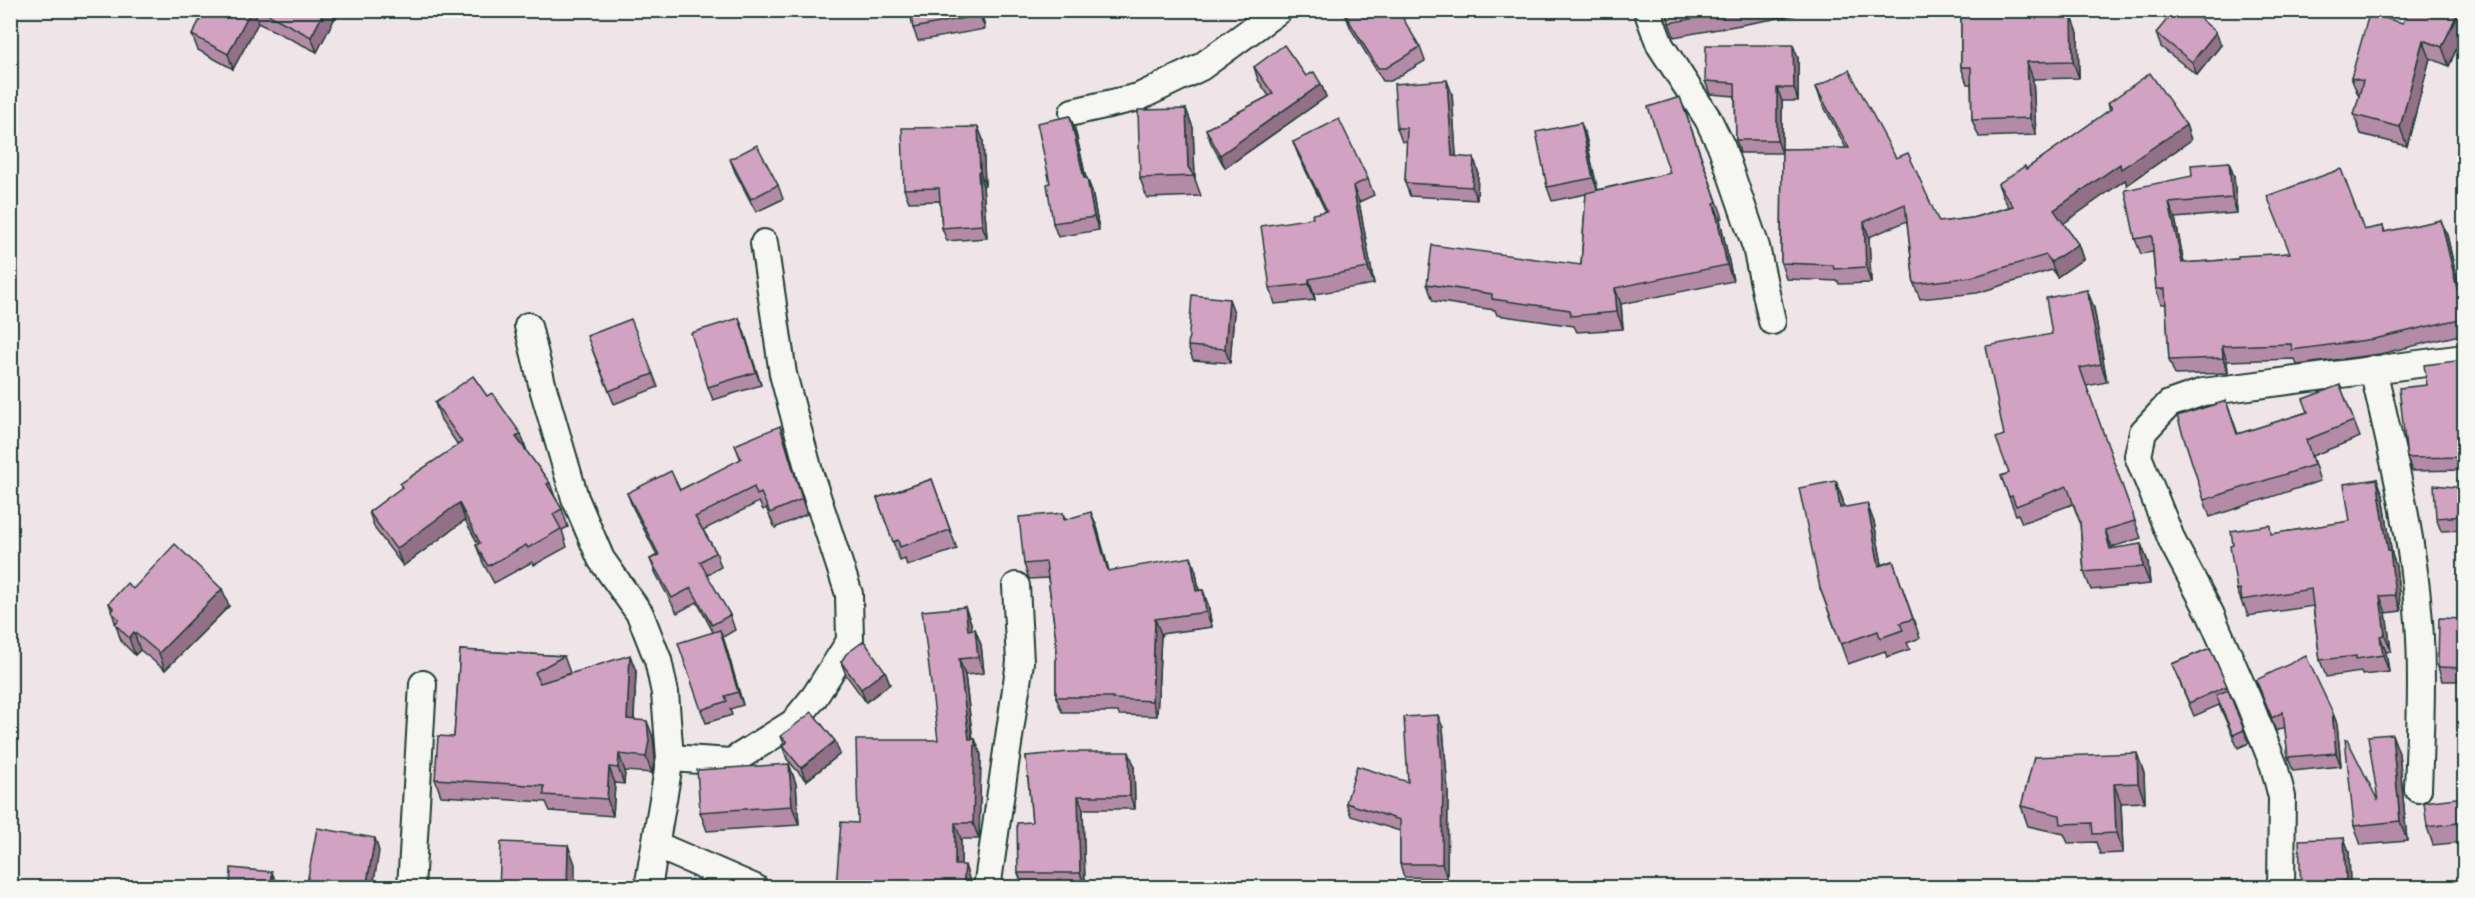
<svg xmlns="http://www.w3.org/2000/svg" width="2475" height="898" viewBox="0 0 2475 898" font-family="Dekko,sans-serif">
<rect width="100%" height="100%" fill="#efe5e8"/>
<filter id="ink" filterUnits="userSpaceOnUse"><feTurbulence type="fractalNoise" baseFrequency=".0167" numOctaves="2"/><feDisplacementMap in="SourceGraphic" scale="12" xChannelSelector="R" yChannelSelector="G"/><feConvolveMatrix kernelMatrix="1 2 1 2 8 2 1 2 1" color-interpolation-filters="sRGB"/></filter>
<g filter="url(#ink)">
<g fill="none" stroke-linecap="round" stroke-linejoin="round">
<defs>
<g id="street">
<path d="M 1647,10 L 1660,45 L 1708,119 L 1722,148 L 1756,247 L 1772,321"/>
<path d="M 1073,112 L 1139,97 L 1201,67 L 1279,10"/>
<path d="M 528,326 L 543,388 L 575,498 L 601,559 L 640,614 L 658,660 L 665,693 L 670,758 L 648,888"/>
<path d="M 2373,369 C 2392,452 2413,535 2419,621 C 2423,677 2420,733 2418,789"/>
<path d="M 670,758 L 731,762 L 793,723 L 815,696 L 850,641 L 849,594 L 810,475 L 783,374 L 764,243"/>
<path d="M 656,845 L 755,888"/>
<path d="M 411,888 L 423,684"/>
<path d="M 987,888 L 1020,662 L 1016,586"/>
<path d="M 2281,888 L 2282,797 L 2274,766 L 2248,700 L 2210,613 L 2173,543 L 2138,456 L 2143,432 L 2169,404 L 2203,392 L 2464,358"/>
</g>
</defs>
<use href="#street" stroke="#1f3d34" stroke-width="30"/>
<use href="#street" stroke="#f6f6f2" stroke-width="26"/>
</g>
<g fill="#b48ba7" stroke="#1f3d34" stroke-width="1.5">
<path d="M 195,10 L 339,10 L 317,52 L 258,23 L 233,69 L 198,50 L 192,35 L 203,15 Z"/>
<path d="M 910,10 L 981,10 L 985,29 L 918,41 L 913,28 Z"/>
<path d="M 1056,10 L 1092,10 L 1058,17 Z"/>
<path d="M 1540,10 L 1549,10 L 1541,14 Z"/>
<path d="M 1667,10 L 1796,10 L 1796,15 L 1674,37 L 1669,23 Z"/>
<path d="M 1945,10 L 2062,10 L 2062,17 L 2078,33 L 2079,78 L 2033,79 L 2036,135 L 1979,137 L 1972,120 L 1971,84 L 1967,84 L 1961,67 L 1961,13 L 1946,13 Z"/>
<path d="M 2464,10 L 2464,31 L 2449,66 L 2430,58 L 2407,146 L 2361,134 L 2354,115 L 2359,97 L 2351,78 L 2403,23 Z"/>
<path d="M 1346,16 L 1420,47 L 1425,61 L 1391,81 L 1383,81 L 1351,29 Z"/>
<path d="M 2156,33 L 2221,45 L 2197,75 L 2161,47 Z"/>
<path d="M 1798,58 L 1798,101 L 1782,101 L 1782,149 L 1846,148 L 1822,103 L 1816,87 L 1896,158 L 1939,222 L 1972,218 L 2009,207 L 2004,199 L 1998,184 L 2026,169 L 2110,110 L 2108,103 L 2186,125 L 2191,140 L 2127,185 L 2125,180 L 2063,223 L 2078,244 L 2083,259 L 2057,277 L 2052,270 L 1977,293 L 1920,299 L 1914,284 L 1907,221 L 1869,237 L 1871,283 L 1839,284 L 1838,281 L 1786,279 L 1781,263 L 1782,153 L 1740,153 L 1736,140 L 1735,96 L 1710,94 L 1705,81 Z"/>
<path d="M 1254,67 L 1306,76 L 1321,84 L 1326,97 L 1225,168 L 1211,143 L 1206,129 L 1269,96 L 1258,80 Z"/>
<path d="M 1452,94 L 1456,157 L 1478,171 L 1477,200 L 1410,196 L 1405,183 L 1407,141 L 1402,142 L 1397,128 Z"/>
<path d="M 1680,97 L 1723,218 L 1720,219 L 1733,281 L 1621,304 L 1623,329 L 1577,332 L 1574,326 L 1497,315 L 1495,310 L 1433,301 L 1427,284 L 1581,265 L 1586,194 L 1552,201 L 1547,187 L 1586,137 L 1597,190 L 1670,173 Z"/>
<path d="M 1186,109 L 1193,128 L 1195,179 L 1201,196 L 1147,198 L 1140,178 Z"/>
<path d="M 978,127 L 983,140 L 985,185 L 983,186 L 987,238 L 947,241 L 942,228 L 940,201 L 909,202 L 904,189 Z"/>
<path d="M 1075,129 L 1086,178 L 1092,191 L 1099,230 L 1058,237 L 1053,223 L 1050,183 Z"/>
<path d="M 1293,142 L 1368,179 L 1374,195 L 1359,202 L 1374,284 L 1314,294 L 1315,300 L 1275,304 L 1270,288 L 1313,218 L 1326,212 L 1299,157 Z"/>
<path d="M 730,159 L 778,185 L 783,199 L 756,212 L 735,172 Z"/>
<path d="M 2229,162 L 2234,177 L 2237,213 L 2175,218 L 2184,263 L 2238,259 L 2289,253 L 2364,230 L 2383,226 L 2385,232 L 2447,235 L 2464,311 L 2464,334 L 2380,354 L 2297,365 L 2295,359 L 2227,361 L 2228,373 L 2175,375 L 2169,360 L 2166,304 L 2161,304 L 2156,289 L 2153,252 L 2141,254 L 2135,239 L 2192,176 Z"/>
<path d="M 2087,290 L 2094,308 L 2107,382 L 2086,386 L 2141,538 L 2112,547 L 2112,549 L 2141,544 L 2148,562 L 2150,584 L 2091,590 L 2084,572 L 2080,522 L 2073,504 L 2022,523 L 2018,514 L 2016,515 L 2001,476 L 2009,473 L 2004,435 L 2052,334 Z"/>
<path d="M 1234,312 L 1230,363 L 1193,360 L 1188,346 Z"/>
<path d="M 739,318 L 761,385 L 713,400 L 708,387 Z"/>
<path d="M 592,349 L 653,374 L 658,387 L 614,404 Z"/>
<path d="M 2464,360 L 2464,470 L 2412,471 L 2407,458 L 2427,385 Z"/>
<path d="M 2340,385 L 2360,437 L 2312,456 L 2320,481 L 2210,517 L 2204,500 L 2226,401 L 2238,434 L 2307,412 Z"/>
<path d="M 435,403 L 527,452 L 550,483 L 555,497 L 562,509 L 568,527 L 562,530 L 567,547 L 534,565 L 532,562 L 494,583 L 483,563 L 476,545 L 478,544 L 465,520 L 403,566 L 375,529 L 369,512 L 402,488 L 400,484 L 458,445 L 441,420 Z"/>
<path d="M 785,441 L 807,514 L 775,528 L 766,508 L 763,510 L 759,502 L 703,530 L 716,552 L 721,567 L 707,575 L 730,615 L 735,630 L 723,637 L 743,705 L 730,709 L 732,715 L 706,723 L 701,710 L 713,632 L 697,602 L 677,613 L 656,574 L 650,559 L 657,555 L 633,508 L 627,493 L 680,490 L 741,460 L 735,445 Z"/>
<path d="M 932,479 L 957,549 L 907,566 L 905,559 L 900,561 L 877,498 Z"/>
<path d="M 2377,479 L 2383,495 L 2392,555 L 2396,566 L 2401,611 L 2386,613 L 2391,651 L 2386,652 L 2389,672 L 2362,675 L 2361,672 L 2326,677 L 2320,660 L 2313,606 L 2248,616 L 2244,605 L 2243,606 L 2237,590 L 2273,534 L 2350,521 Z"/>
<path d="M 1836,481 L 1843,501 L 1844,507 L 1874,522 L 1882,565 L 1893,561 L 1920,638 L 1907,643 L 1910,649 L 1887,657 L 1885,651 L 1848,664 L 1820,588 Z"/>
<path d="M 2464,488 L 2464,530 L 2441,531 L 2436,518 Z"/>
<path d="M 1063,513 L 1065,519 L 1097,527 L 1109,571 L 1196,572 L 1199,590 L 1203,590 L 1208,605 L 1212,627 L 1161,634 L 1157,716 L 1119,715 L 1118,712 L 1062,712 L 1056,697 L 1056,639 L 1048,578 L 1029,579 L 1024,564 Z"/>
<path d="M 133,589 L 222,589 L 229,606 L 165,670 L 140,650 L 135,655 L 121,641 L 109,603 Z"/>
<path d="M 965,607 L 971,623 L 972,630 L 975,629 L 981,645 L 984,673 L 965,675 L 973,739 L 975,739 L 981,755 L 979,839 L 961,839 L 961,865 L 970,881 L 970,888 L 836,888 L 858,823 L 938,740 Z"/>
<path d="M 2464,619 L 2464,681 L 2442,681 L 2438,667 Z"/>
<path d="M 2210,648 L 2228,690 L 2249,743 L 2238,748 L 2219,705 L 2194,716 L 2172,664 Z"/>
<path d="M 460,650 L 564,656 L 570,673 L 566,675 L 636,671 L 634,720 L 653,737 L 655,757 L 652,773 L 625,771 L 624,784 L 615,783 L 613,816 L 550,811 L 546,802 L 441,796 L 435,779 L 454,737 Z"/>
<path d="M 841,662 L 885,671 L 890,684 L 866,702 L 846,675 Z"/>
<path d="M 2256,680 L 2332,711 L 2337,724 L 2341,766 L 2293,771 L 2288,757 L 2285,727 L 2276,731 Z"/>
<path d="M 1443,728 L 1448,791 L 1447,878 L 1404,877 L 1400,864 L 1400,831 L 1351,816 L 1346,803 L 1408,782 Z"/>
<path d="M 781,736 L 840,754 L 806,781 L 787,759 L 782,745 L 784,744 Z"/>
<path d="M 2399,753 L 2407,841 L 2361,845 L 2354,826 L 2378,801 Z"/>
<path d="M 1026,756 L 1134,765 L 1135,809 L 1083,809 L 1085,886 L 1023,887 L 1018,873 L 1032,822 Z"/>
<path d="M 789,764 L 796,784 L 799,825 L 707,831 L 700,812 Z"/>
<path d="M 2144,773 L 2145,802 L 2121,803 L 2123,853 L 2100,854 L 2096,842 L 2068,843 L 2064,834 L 2028,826 L 2021,806 Z"/>
<path d="M 2464,797 L 2464,846 L 2463,842 L 2433,845 L 2427,827 Z"/>
<path d="M 2344,838 L 2349,852 L 2350,888 L 2301,888 Z"/>
</g>
<g fill="#927188" stroke="#1f3d34" stroke-width="1.5">
<path d="M 251,10 L 254,10 L 258,23 L 233,69 L 228,54 Z"/>
<path d="M 325,10 L 339,10 L 317,52 L 311,37 Z"/>
<path d="M 979,10 L 981,10 L 985,29 L 980,15 Z"/>
<path d="M 2056,10 L 2062,10 L 2062,34 L 2056,17 Z"/>
<path d="M 2459,10 L 2464,10 L 2464,31 L 2449,66 L 2442,47 Z"/>
<path d="M 2072,16 L 2078,33 L 2079,78 L 2073,61 Z"/>
<path d="M 2216,32 L 2221,45 L 2197,75 L 2192,62 Z"/>
<path d="M 2423,40 L 2430,58 L 2407,146 L 2400,127 Z"/>
<path d="M 1793,45 L 1798,58 L 1798,101 L 1794,88 Z"/>
<path d="M 2027,62 L 2033,79 L 2036,135 L 2030,118 Z"/>
<path d="M 1447,80 L 1452,94 L 1457,170 L 1452,156 Z"/>
<path d="M 1321,84 L 1326,97 L 1225,168 L 1220,155 Z"/>
<path d="M 1777,88 L 1782,101 L 1782,153 L 1777,140 Z"/>
<path d="M 1186,109 L 1193,128 L 1195,179 L 1188,167 Z"/>
<path d="M 1070,116 L 1075,129 L 1089,192 L 1084,178 Z"/>
<path d="M 1581,123 L 1586,137 L 1598,191 L 1593,178 Z"/>
<path d="M 2186,125 L 2191,140 L 2127,185 L 2125,180 L 2060,226 L 2054,210 L 2120,164 Z"/>
<path d="M 978,127 L 983,140 L 985,185 L 980,172 Z"/>
<path d="M 1474,158 L 1478,171 L 1477,200 L 1472,187 Z"/>
<path d="M 2229,162 L 2234,177 L 2237,213 L 2232,198 Z"/>
<path d="M 978,172 L 983,186 L 987,238 L 982,225 Z"/>
<path d="M 1087,178 L 1092,191 L 1099,230 L 1094,217 Z"/>
<path d="M 1353,186 L 1359,202 L 1374,284 L 1368,268 Z"/>
<path d="M 1714,203 L 1720,219 L 1733,281 L 1727,265 Z"/>
<path d="M 2169,203 L 2175,218 L 2187,278 L 2182,263 Z"/>
<path d="M 2441,220 L 2447,235 L 2464,311 L 2464,319 Z"/>
<path d="M 1864,222 L 1869,237 L 1871,283 L 1866,267 Z"/>
<path d="M 2078,244 L 2083,259 L 2057,277 L 2051,262 Z"/>
<path d="M 1309,279 L 1314,294 L 1315,300 L 1309,284 Z"/>
<path d="M 1615,288 L 1621,304 L 1623,329 L 1617,312 Z"/>
<path d="M 2087,290 L 2094,308 L 2107,382 L 2101,364 Z"/>
<path d="M 1229,299 L 1234,312 L 1230,363 L 1225,349 Z"/>
<path d="M 739,318 L 744,331 L 761,385 L 756,372 Z"/>
<path d="M 2222,346 L 2227,361 L 2228,373 L 2223,358 Z"/>
<path d="M 780,426 L 785,441 L 807,514 L 802,499 Z"/>
<path d="M 521,434 L 527,451 L 516,437 Z"/>
<path d="M 2377,479 L 2383,495 L 2392,555 L 2396,566 L 2401,611 L 2395,595 Z"/>
<path d="M 1836,481 L 1843,501 L 1848,527 L 1840,508 Z"/>
<path d="M 459,503 L 465,520 L 403,566 L 396,549 Z"/>
<path d="M 1867,503 L 1874,522 L 1886,585 L 1879,566 Z"/>
<path d="M 1091,512 L 1097,527 L 1113,586 L 1108,571 Z"/>
<path d="M 2105,530 L 2112,547 L 2116,567 L 2110,549 Z"/>
<path d="M 2141,544 L 2148,562 L 2150,584 L 2143,567 Z"/>
<path d="M 1191,557 L 1196,572 L 1201,606 L 1196,591 Z"/>
<path d="M 222,589 L 229,606 L 165,670 L 159,653 Z"/>
<path d="M 1203,590 L 1208,605 L 1212,627 L 1206,612 Z"/>
<path d="M 2380,596 L 2386,613 L 2391,651 L 2385,635 Z"/>
<path d="M 965,607 L 971,623 L 974,646 L 968,630 Z"/>
<path d="M 1155,619 L 1161,634 L 1157,716 L 1152,701 Z"/>
<path d="M 975,629 L 981,645 L 984,673 L 978,657 Z"/>
<path d="M 720,630 L 725,643 L 743,705 L 738,692 Z"/>
<path d="M 134,632 L 140,650 L 135,655 L 129,638 Z"/>
<path d="M 2380,636 L 2386,652 L 2389,672 L 2383,655 Z"/>
<path d="M 630,655 L 636,671 L 633,736 L 627,719 Z"/>
<path d="M 959,659 L 965,675 L 974,755 L 975,739 L 981,755 L 979,839 L 973,823 L 969,739 Z"/>
<path d="M 885,671 L 890,684 L 866,702 L 861,689 Z"/>
<path d="M 2332,711 L 2337,724 L 2341,766 L 2336,753 Z"/>
<path d="M 1438,715 L 1443,728 L 1448,791 L 1447,878 L 1442,864 Z"/>
<path d="M 647,721 L 653,737 L 655,757 L 652,773 L 646,757 Z"/>
<path d="M 2392,734 L 2399,753 L 2407,841 L 2400,821 Z"/>
<path d="M 835,741 L 840,754 L 806,781 L 801,768 Z"/>
<path d="M 1129,752 L 1134,765 L 1135,809 L 1130,796 Z"/>
<path d="M 2137,753 L 2144,773 L 2145,802 L 2138,783 Z"/>
<path d="M 619,754 L 625,771 L 624,784 L 618,768 Z"/>
<path d="M 789,764 L 796,784 L 799,825 L 792,806 Z"/>
<path d="M 609,767 L 615,783 L 613,816 L 607,799 Z"/>
<path d="M 2114,784 L 2121,803 L 2123,853 L 2116,833 Z"/>
<path d="M 1078,796 L 1083,809 L 1085,886 L 1080,873 Z"/>
<path d="M 955,823 L 961,839 L 961,881 L 955,865 Z"/>
<path d="M 375,838 L 379,851 L 373,888 L 366,888 Z"/>
<path d="M 2344,838 L 2349,852 L 2350,888 L 2348,888 L 2346,880 Z"/>
<path d="M 568,845 L 575,864 L 575,888 L 567,888 Z"/>
<path d="M 965,865 L 970,881 L 970,888 L 963,888 Z"/>
<path d="M 272,872 L 277,885 L 277,888 L 271,888 Z"/>
</g>
<g fill="#d1a2c2" stroke="#1f3d34" stroke-width="1.5">
<path d="M 205,10 L 251,10 L 228,54 L 192,35 Z"/>
<path d="M 260,10 L 325,10 L 311,37 Z"/>
<path d="M 910,10 L 979,10 L 980,15 L 913,28 Z"/>
<path d="M 1355,10 L 1398,10 L 1420,47 L 1386,68 L 1378,68 L 1346,16 Z"/>
<path d="M 1667,10 L 1741,10 L 1669,23 Z"/>
<path d="M 1961,10 L 2056,10 L 2056,17 L 2072,16 L 2073,61 L 2027,62 L 2030,118 L 1972,120 L 1971,67 L 1961,67 Z"/>
<path d="M 2175,10 L 2190,10 L 2216,32 L 2192,62 L 2156,33 Z"/>
<path d="M 2408,10 L 2459,10 L 2442,47 L 2423,40 L 2400,127 L 2354,115 L 2363,81 L 2351,78 L 2369,14 L 2403,23 Z"/>
<path d="M 1284,45 L 1306,76 L 1314,72 L 1321,84 L 1220,155 L 1206,129 L 1273,94 L 1254,67 Z"/>
<path d="M 1706,45 L 1793,45 L 1794,88 L 1777,88 L 1777,140 L 1736,140 L 1735,83 L 1705,81 Z"/>
<path d="M 1849,70 L 1896,158 L 1908,153 L 1939,222 L 1972,218 L 2013,206 L 1998,184 L 2025,166 L 2026,169 L 2112,108 L 2108,103 L 2150,73 L 2186,125 L 2121,169 L 2120,164 L 2054,210 L 2078,244 L 2051,262 L 2046,255 L 1972,277 L 1914,284 L 1905,204 L 1864,222 L 1866,267 L 1834,269 L 1833,265 L 1781,263 L 1782,149 L 1849,148 L 1816,87 Z"/>
<path d="M 1447,80 L 1452,156 L 1474,158 L 1472,187 L 1405,183 L 1407,128 L 1397,128 L 1394,84 Z"/>
<path d="M 1680,97 L 1717,202 L 1714,203 L 1727,265 L 1615,288 L 1617,312 L 1571,316 L 1570,310 L 1492,299 L 1492,294 L 1427,284 L 1432,245 L 1581,265 L 1586,193 L 1670,173 L 1648,107 Z"/>
<path d="M 1186,109 L 1188,167 L 1194,176 L 1140,178 L 1138,110 Z"/>
<path d="M 1070,116 L 1084,178 L 1087,178 L 1094,217 L 1053,223 L 1047,184 L 1050,183 L 1037,123 Z"/>
<path d="M 1339,119 L 1368,179 L 1353,186 L 1368,268 L 1309,279 L 1309,284 L 1270,288 L 1261,226 L 1313,218 L 1312,214 L 1327,211 L 1293,142 Z"/>
<path d="M 1581,123 L 1593,178 L 1547,187 L 1536,132 Z"/>
<path d="M 978,127 L 980,172 L 978,172 L 982,225 L 942,228 L 939,188 L 904,189 L 902,128 Z"/>
<path d="M 757,145 L 778,185 L 751,199 L 730,159 Z"/>
<path d="M 2229,162 L 2232,198 L 2169,203 L 2182,263 L 2238,259 L 2238,256 L 2290,253 L 2267,196 L 2341,169 L 2364,230 L 2383,226 L 2384,232 L 2441,220 L 2464,318 L 2374,339 L 2292,350 L 2291,344 L 2222,346 L 2223,358 L 2169,360 L 2165,289 L 2156,289 L 2152,236 L 2135,239 L 2125,190 L 2192,176 L 2191,165 Z"/>
<path d="M 2087,290 L 2101,364 L 2080,368 L 2135,521 L 2105,530 L 2110,549 L 2141,544 L 2143,567 L 2084,572 L 2080,522 L 2067,486 L 2016,506 L 2012,496 L 2009,497 L 2001,476 L 2009,473 L 1996,438 L 2004,435 L 1986,346 L 2052,334 L 2046,298 Z"/>
<path d="M 1192,295 L 1229,299 L 1225,349 L 1188,346 Z"/>
<path d="M 739,318 L 756,372 L 708,387 L 691,333 Z"/>
<path d="M 631,319 L 653,374 L 609,391 L 587,336 Z"/>
<path d="M 2464,360 L 2464,457 L 2407,458 L 2399,388 L 2427,385 L 2424,365 Z"/>
<path d="M 473,376 L 487,396 L 492,393 L 521,434 L 516,437 L 550,483 L 547,484 L 562,509 L 553,514 L 561,529 L 528,548 L 526,545 L 488,566 L 476,545 L 480,543 L 459,503 L 396,549 L 369,512 L 402,487 L 400,484 L 462,442 L 435,403 Z"/>
<path d="M 2340,385 L 2354,421 L 2306,440 L 2314,465 L 2204,500 L 2177,416 L 2226,401 L 2237,434 L 2308,412 L 2303,399 Z"/>
<path d="M 780,426 L 802,499 L 770,513 L 761,493 L 757,495 L 754,487 L 695,517 L 716,552 L 700,562 L 730,615 L 712,625 L 691,588 L 672,598 L 650,559 L 659,555 L 627,493 L 671,471 L 680,490 L 741,459 L 735,445 Z"/>
<path d="M 932,479 L 950,530 L 900,547 L 898,540 L 893,542 L 877,498 Z"/>
<path d="M 2377,479 L 2388,550 L 2390,550 L 2395,595 L 2380,596 L 2385,635 L 2380,636 L 2383,655 L 2356,659 L 2356,656 L 2320,660 L 2311,589 L 2242,600 L 2240,589 L 2237,590 L 2230,546 L 2233,545 L 2231,531 L 2270,525 L 2271,534 L 2350,521 L 2344,484 Z"/>
<path d="M 1836,481 L 1840,508 L 1867,503 L 1879,566 L 1893,561 L 1913,619 L 1900,623 L 1903,630 L 1880,638 L 1878,631 L 1841,644 L 1820,588 L 1799,488 Z"/>
<path d="M 2434,485 L 2464,488 L 2464,516 L 2436,518 Z"/>
<path d="M 1091,512 L 1108,571 L 1191,557 L 1196,591 L 1203,590 L 1206,612 L 1155,619 L 1152,701 L 1113,699 L 1113,697 L 1056,697 L 1056,639 L 1046,562 L 1024,564 L 1019,517 L 1063,513 L 1064,520 Z"/>
<path d="M 175,544 L 222,589 L 159,653 L 134,632 L 129,638 L 115,624 L 119,619 L 111,612 L 114,609 L 109,603 L 127,583 L 133,589 Z"/>
<path d="M 965,607 L 968,630 L 975,629 L 978,657 L 959,659 L 969,739 L 975,739 L 973,823 L 955,823 L 955,865 L 965,865 L 963,888 L 836,888 L 841,822 L 858,823 L 856,740 L 938,740 L 922,611 Z"/>
<path d="M 2439,618 L 2464,619 L 2464,668 L 2438,667 Z"/>
<path d="M 720,630 L 738,692 L 725,696 L 727,701 L 701,710 L 678,643 Z"/>
<path d="M 864,641 L 885,671 L 861,689 L 841,662 L 846,654 Z"/>
<path d="M 2210,648 L 2227,686 L 2189,703 L 2172,664 Z"/>
<path d="M 460,650 L 564,656 L 535,672 L 540,683 L 630,655 L 627,719 L 647,721 L 649,741 L 646,757 L 619,754 L 618,768 L 609,767 L 607,799 L 544,795 L 544,786 L 435,779 L 438,736 L 454,737 Z"/>
<path d="M 2306,656 L 2332,711 L 2336,753 L 2288,757 L 2283,712 L 2272,718 L 2256,680 Z"/>
<path d="M 2228,690 L 2244,730 L 2233,735 L 2216,695 Z"/>
<path d="M 812,712 L 835,741 L 801,768 L 782,745 L 787,742 L 781,736 Z"/>
<path d="M 1438,715 L 1443,778 L 1442,864 L 1400,864 L 1400,820 L 1346,803 L 1357,766 L 1408,782 L 1404,717 Z"/>
<path d="M 2392,734 L 2400,821 L 2354,826 L 2345,739 L 2347,739 L 2378,801 L 2368,736 Z"/>
<path d="M 1070,752 L 1129,752 L 1130,796 L 1078,796 L 1080,873 L 1018,873 L 1017,823 L 1032,822 L 1026,756 Z"/>
<path d="M 2137,753 L 2138,783 L 2114,784 L 2116,833 L 2093,834 L 2092,823 L 2061,824 L 2060,815 L 2021,806 L 2034,757 Z"/>
<path d="M 789,764 L 792,806 L 700,812 L 697,770 Z"/>
<path d="M 2464,797 L 2464,845 L 2458,823 L 2427,827 L 2424,802 Z"/>
<path d="M 317,828 L 375,838 L 366,888 L 306,888 Z"/>
<path d="M 2344,838 L 2346,880 L 2318,888 L 2301,888 L 2299,840 Z"/>
<path d="M 501,842 L 568,845 L 567,888 L 499,888 Z"/>
<path d="M 231,868 L 272,872 L 271,888 L 230,888 Z"/>
<path d="M 2464,885 L 2464,888 L 2451,888 Z"/>
</g>
</g>
<rect width="2475" height="898" fill="none" stroke="#f6f6f2" stroke-width="36"/>
<rect x="18" y="18" width="2439" height="862" fill="none" stroke="#1f3d34" stroke-width="2" filter="url(#ink)"/>
</svg>
